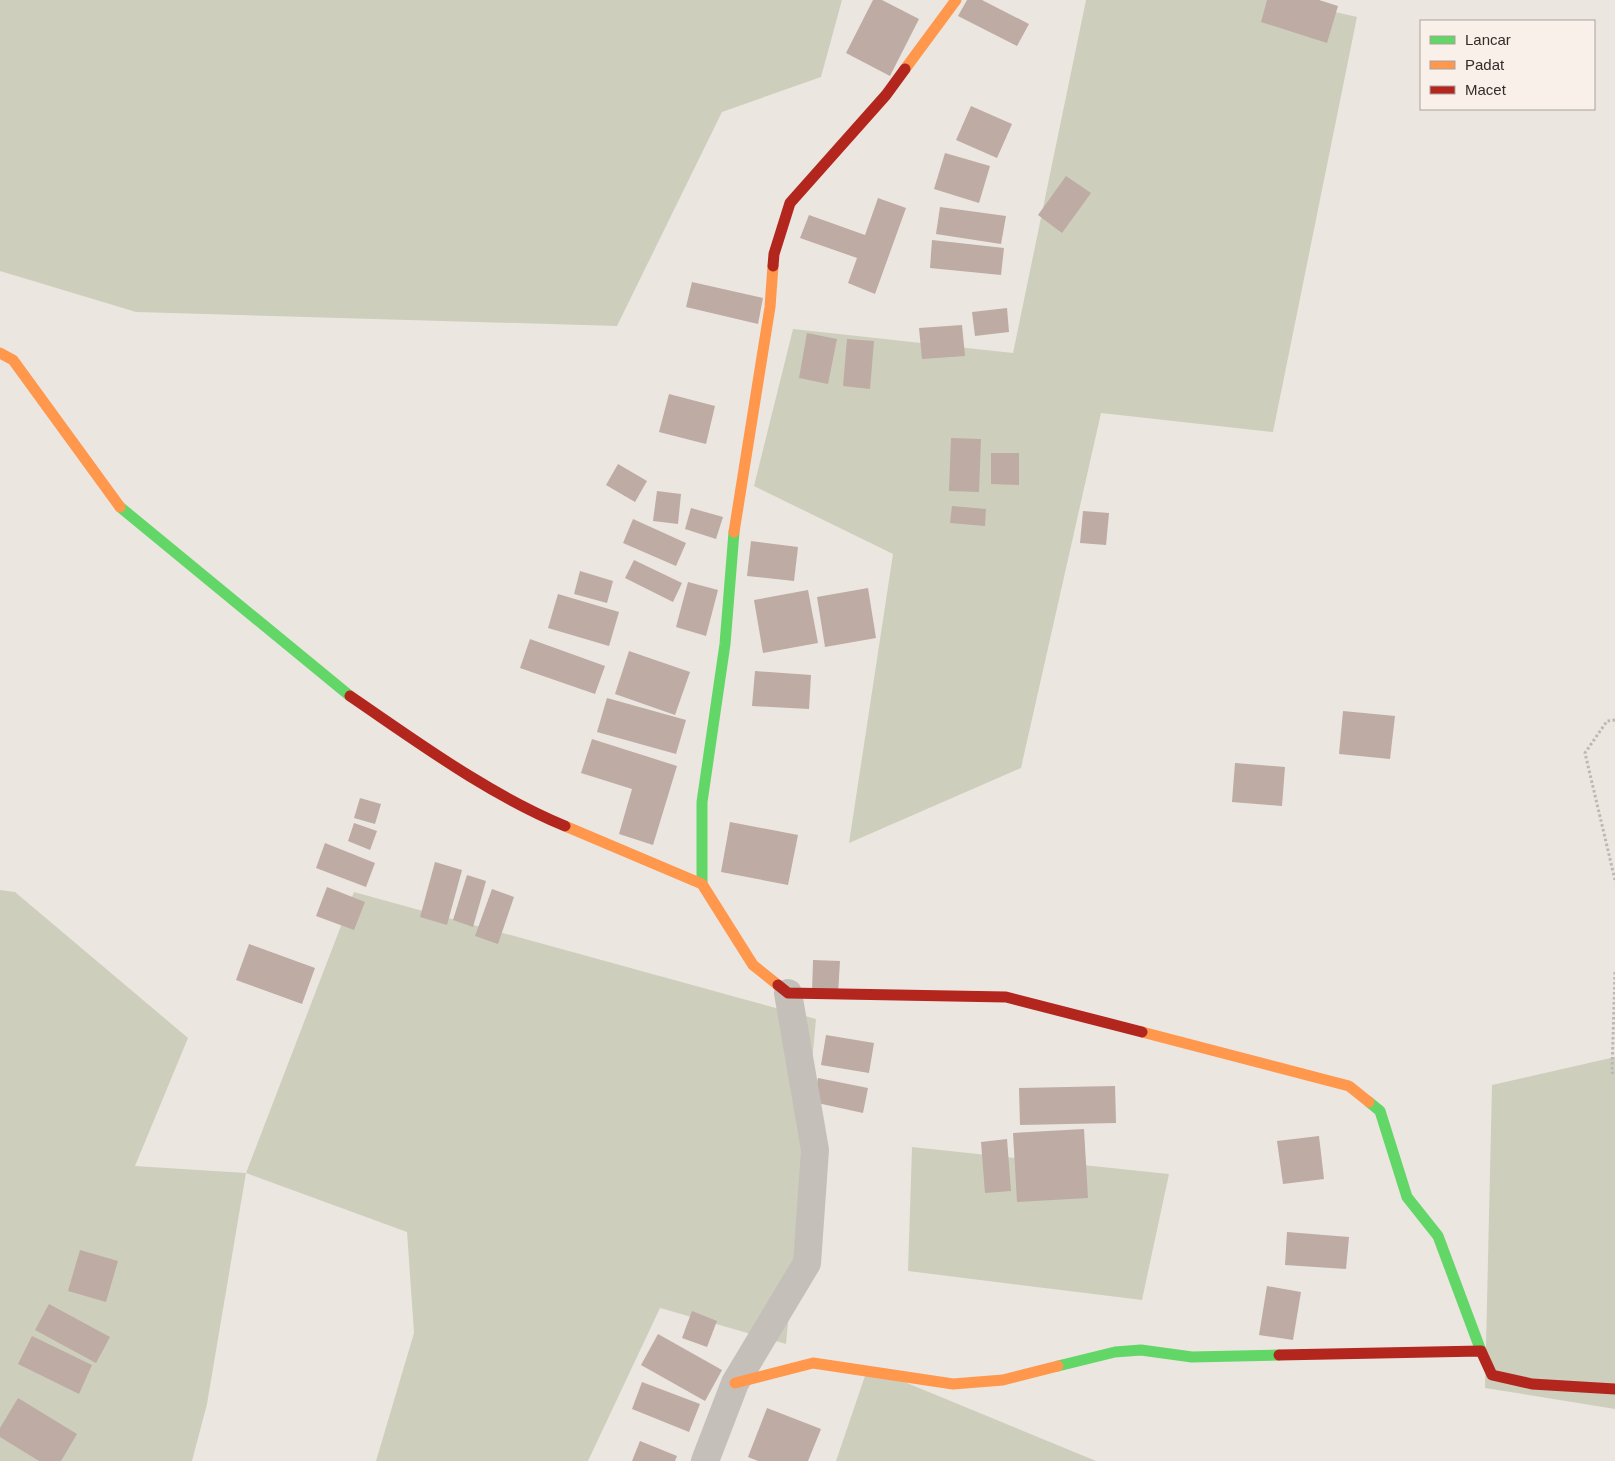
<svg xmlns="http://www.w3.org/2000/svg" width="1615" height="1461" viewBox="0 0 1615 1461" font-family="Arial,sans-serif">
<rect width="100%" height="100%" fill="#ece6e1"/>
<g fill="#cdcfbc">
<path d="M 0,0 L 842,0 L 821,77 L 722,112 L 617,326 L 136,312 L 0,271 Z"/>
<path d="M 1086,0 L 1283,0 L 1357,17 L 1273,432 L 1101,413 L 1021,768 L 849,843 L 893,554 L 754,486 L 793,329 L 1013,353 Z"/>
<path d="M 0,890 L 15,892 L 188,1038 L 135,1166 L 246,1173 L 354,892 L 816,1019 L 786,1344 L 660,1308 L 588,1461 L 376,1461 L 414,1333 L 407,1232 L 246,1173 L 207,1404 L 192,1461 L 0,1461 Z"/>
<path d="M 1615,1057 L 1615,1409 L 1485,1388 L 1492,1085 Z"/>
<path d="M 912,1147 L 1169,1174 L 1142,1300 L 908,1271 Z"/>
<path d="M 868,1367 L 1096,1461 L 836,1461 Z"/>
</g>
<g fill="#beaba4">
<path d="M 873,0 L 882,0 L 919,19 L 890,76 L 846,53 Z"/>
<path d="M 967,0 L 982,0 L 1029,24 L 1017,46 L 958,16 Z"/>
<path d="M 1267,0 L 1319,0 L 1338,6 L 1327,43 L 1261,22 Z"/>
<path d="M 971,106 L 1012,124 L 997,158 L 956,140 Z"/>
<path d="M 945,153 L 990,166 L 979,203 L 934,189 Z"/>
<path d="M 1066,176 L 1091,193 L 1062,233 L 1038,215 Z"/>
<path d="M 878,198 L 906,208 L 875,294 L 848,283 L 857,258 L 800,238 L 809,215 L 865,235 Z"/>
<path d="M 940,207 L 1006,216 L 1001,244 L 936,234 Z"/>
<path d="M 932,240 L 1004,248 L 1001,275 L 930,268 Z"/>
<path d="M 692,282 L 763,298 L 758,324 L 686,307 Z"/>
<path d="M 1007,308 L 1009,332 L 975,336 L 972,312 Z"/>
<path d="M 962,325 L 965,356 L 922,359 L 919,328 Z"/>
<path d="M 807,333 L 837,339 L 828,384 L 799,378 Z"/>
<path d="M 847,339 L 874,341 L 870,389 L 843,386 Z"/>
<path d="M 669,394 L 715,406 L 706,444 L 659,432 Z"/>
<path d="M 951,438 L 981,439 L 979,492 L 949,491 Z"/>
<path d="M 991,453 L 1019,453 L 1019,485 L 991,484 Z"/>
<path d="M 618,464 L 647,481 L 635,502 L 606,485 Z"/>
<path d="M 657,491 L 681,494 L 678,524 L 653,521 Z"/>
<path d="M 952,506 L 986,509 L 985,526 L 950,523 Z"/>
<path d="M 691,508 L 723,517 L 716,539 L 685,529 Z"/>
<path d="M 1083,511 L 1109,513 L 1106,545 L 1080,543 Z"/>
<path d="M 633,519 L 686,543 L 676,566 L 623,543 Z"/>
<path d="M 751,541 L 798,547 L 794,581 L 747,576 Z"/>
<path d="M 634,560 L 682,583 L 673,602 L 625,578 Z"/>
<path d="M 580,571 L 613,581 L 607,603 L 574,594 Z"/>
<path d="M 688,582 L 718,590 L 706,636 L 676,627 Z"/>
<path d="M 868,588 L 876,638 L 825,647 L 817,597 Z"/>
<path d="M 808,590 L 818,643 L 763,653 L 754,600 Z"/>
<path d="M 558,594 L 619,612 L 609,646 L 548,628 Z"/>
<path d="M 530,639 L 605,666 L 595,694 L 520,668 Z"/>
<path d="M 629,651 L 690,672 L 675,715 L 615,694 Z"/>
<path d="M 755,671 L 811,675 L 809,709 L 752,706 Z"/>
<path d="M 607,698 L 686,720 L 676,754 L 597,732 Z"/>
<path d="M 1343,711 L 1395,716 L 1390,759 L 1339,754 Z"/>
<path d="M 592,739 L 677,766 L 653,845 L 619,834 L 632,789 L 581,773 Z"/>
<path d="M 1235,763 L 1285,767 L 1282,806 L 1232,802 Z"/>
<path d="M 360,798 L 381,804 L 375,824 L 354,818 Z"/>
<path d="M 730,822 L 798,835 L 788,885 L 721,872 Z"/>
<path d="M 354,823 L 377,831 L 370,850 L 348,841 Z"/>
<path d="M 325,843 L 375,863 L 366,887 L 316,868 Z"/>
<path d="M 435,862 L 462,870 L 447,925 L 420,917 Z"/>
<path d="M 467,875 L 486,881 L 473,927 L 453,920 Z"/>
<path d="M 327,887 L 365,902 L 354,930 L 316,916 Z"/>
<path d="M 492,889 L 514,897 L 498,944 L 475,936 Z"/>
<path d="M 249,944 L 315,968 L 302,1004 L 236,980 Z"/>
<path d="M 813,960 L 840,961 L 838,994 L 812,993 Z"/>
<path d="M 826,1035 L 874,1043 L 869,1073 L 821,1065 Z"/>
<path d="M 818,1078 L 868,1088 L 863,1113 L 813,1102 Z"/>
<path d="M 1115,1086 L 1116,1123 L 1020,1125 L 1019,1088 Z"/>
<path d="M 1084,1129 L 1088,1198 L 1017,1202 L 1013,1133 Z"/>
<path d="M 1319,1136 L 1324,1179 L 1283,1184 L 1277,1141 Z"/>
<path d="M 1007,1139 L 1011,1191 L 985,1193 L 981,1142 Z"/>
<path d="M 1287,1232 L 1349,1237 L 1346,1269 L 1285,1265 Z"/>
<path d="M 80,1250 L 118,1261 L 106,1302 L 68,1291 Z"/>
<path d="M 1267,1286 L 1301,1292 L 1293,1340 L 1259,1335 Z"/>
<path d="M 49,1304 L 110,1337 L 96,1363 L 35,1330 Z"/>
<path d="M 692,1311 L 717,1321 L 707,1347 L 682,1338 Z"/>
<path d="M 658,1334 L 722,1370 L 705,1401 L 641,1365 Z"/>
<path d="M 32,1336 L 92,1365 L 79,1394 L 18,1364 Z"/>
<path d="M 642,1382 L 700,1404 L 689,1432 L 632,1409 Z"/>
<path d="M 18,1398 L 77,1434 L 61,1461 L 39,1461 L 0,1437 L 0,1428 Z"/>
<path d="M 767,1408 L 821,1429 L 808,1461 L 758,1461 L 748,1457 Z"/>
<path d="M 640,1441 L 677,1456 L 675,1461 L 632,1461 Z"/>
</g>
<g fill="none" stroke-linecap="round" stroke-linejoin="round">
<g stroke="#bdb7b3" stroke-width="3" stroke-dasharray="2.5 2.5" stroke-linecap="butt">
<path d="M 1615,720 L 1607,721 L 1585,753 L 1615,880"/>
<path d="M 1615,972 L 1612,1072 L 1615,1076"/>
</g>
<path stroke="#c5bfba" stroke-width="28" d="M 705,1461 L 735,1383 L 807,1263 L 815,1150 L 788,993"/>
<g stroke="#63d668" stroke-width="11">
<path d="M 120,507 L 350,696"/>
<path d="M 702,884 L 702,802 L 725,644 L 734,532"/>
<path d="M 1369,1102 L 1380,1111 L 1407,1197 L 1438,1236 L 1481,1351"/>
<path d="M 1058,1366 L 1115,1352 L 1141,1350 L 1192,1357 L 1279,1355"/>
</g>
<g stroke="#ff974d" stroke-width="11">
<path d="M 905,69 L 956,0"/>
<path d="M 0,353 L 13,360 L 120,507"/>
<path d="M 734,532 L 770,307 L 773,266"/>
<path d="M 565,826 L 702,884 L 753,965 L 778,985"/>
<path d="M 1142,1032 L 1349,1086 L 1369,1102"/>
<path d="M 735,1383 L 813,1363 L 953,1384 L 1003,1380 L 1058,1366"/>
</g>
<g stroke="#b3261e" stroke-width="11">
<path d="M 773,266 L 774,254 L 790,203 L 886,95 L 905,69"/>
<path d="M 350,696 C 419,743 488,794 565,826"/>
<path d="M 778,985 L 788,993 L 1006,997 L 1142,1032"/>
<path d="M 1279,1355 L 1481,1351 L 1492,1375 L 1532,1384 L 1615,1389"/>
</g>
</g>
<rect x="1420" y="20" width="175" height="90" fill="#f8f0e9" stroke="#aaa29c"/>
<rect x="1430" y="36" width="25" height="8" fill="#63d668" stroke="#aaa29c"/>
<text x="1465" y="45" font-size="15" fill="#352c29">Lancar</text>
<rect x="1430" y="61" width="25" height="8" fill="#ff974d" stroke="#aaa29c"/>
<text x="1465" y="70" font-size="15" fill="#352c29">Padat</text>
<rect x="1430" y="86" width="25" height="8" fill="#b3261e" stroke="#aaa29c"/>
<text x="1465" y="95" font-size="15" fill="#352c29">Macet</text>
</svg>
